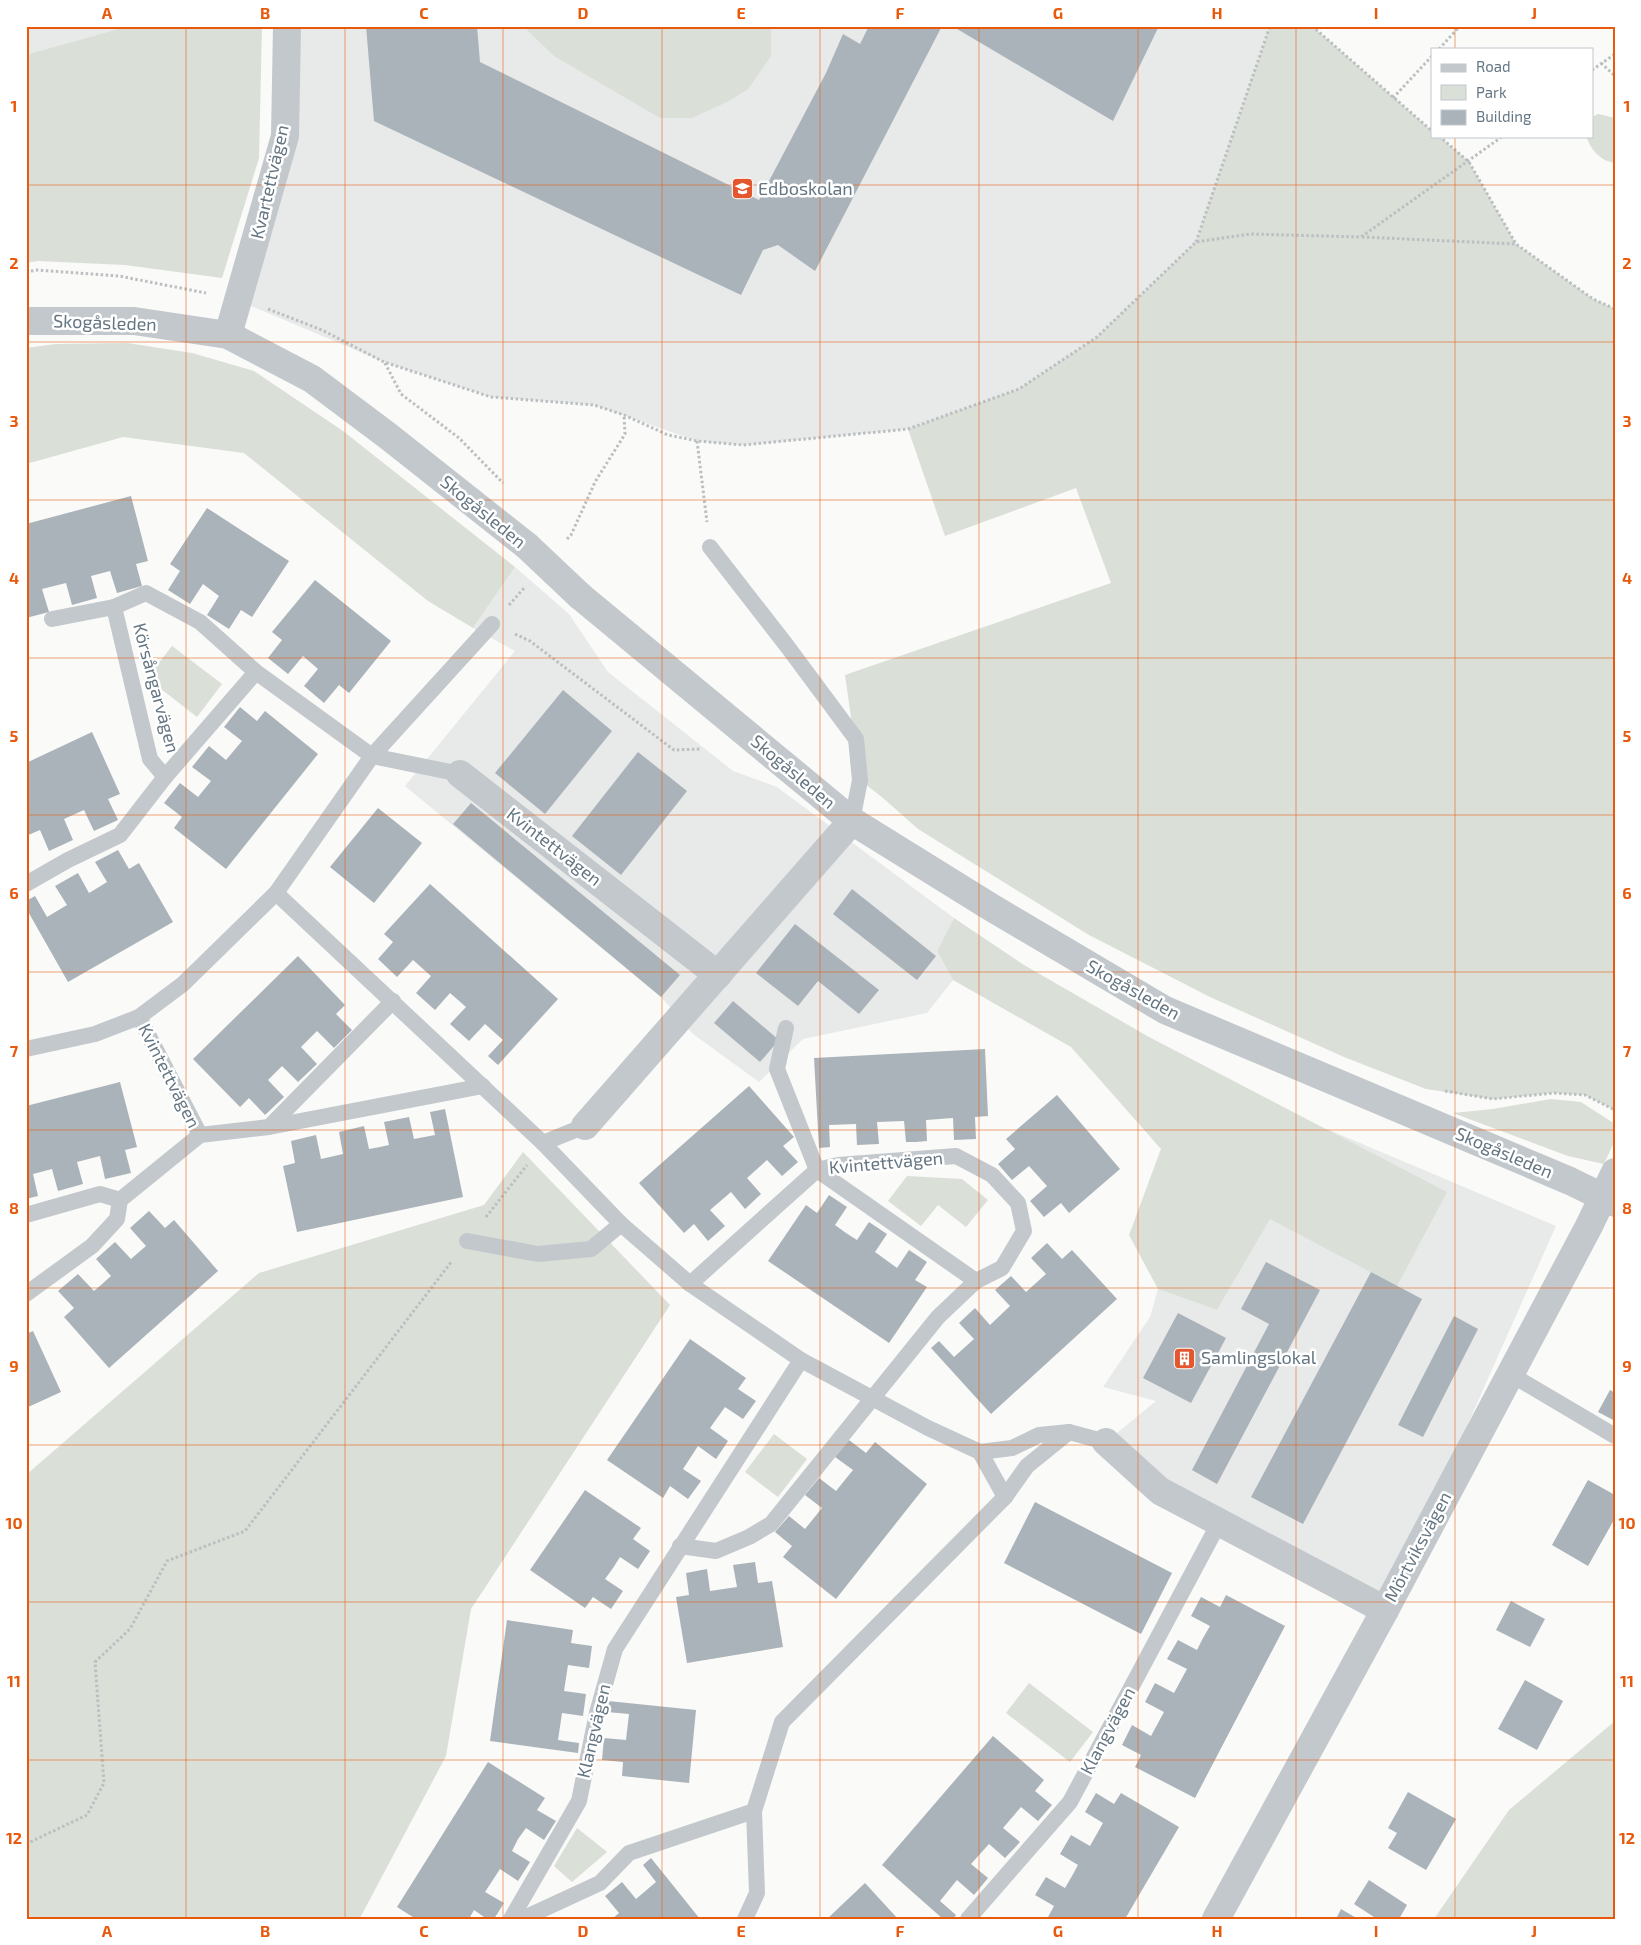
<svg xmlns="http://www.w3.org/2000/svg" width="1641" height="1945" viewBox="0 0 1641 1945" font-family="'Exo 2',sans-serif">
<rect width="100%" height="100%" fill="#fafaf8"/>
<g fill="#e8e9e9">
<path d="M 26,26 L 129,26 L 32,53 L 26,57 Z"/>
<path d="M 287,26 L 1270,26 L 1196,242 L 1097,337 L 1019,389 L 908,429 L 743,445 L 697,441 L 594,405 L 491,397 L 384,362 L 239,301 L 285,136 Z"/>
<path d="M 515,567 L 569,614 L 608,672 L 733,771 L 777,787 L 954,918 L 937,951 L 953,980 L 927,1013 L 803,1039 L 759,1082 L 693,1034 L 661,997 L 405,786 L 515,651 L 473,628 Z"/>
<path d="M 1327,1129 L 1556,1226 L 1385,1610 L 1304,1568 L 1106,1442 L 1156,1401 L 1103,1387 L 1150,1317 L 1158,1289 L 1217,1310 L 1270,1218 Z"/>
</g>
<g fill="#dadfd7">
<path d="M 129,26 L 262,26 L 259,158 L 222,278 L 125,265 L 38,261 L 26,263 L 26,57 L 32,53 Z"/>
<path d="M 523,26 L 771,26 L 771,56 L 748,89 L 727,102 L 692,118 L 660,118 L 554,56 Z"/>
<path d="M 1270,26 L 1312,26 L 1432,131 L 1432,136 L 1439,136 L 1469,162 L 1516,244 L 1593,299 L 1615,309 L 1615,1110 L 1585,1095 L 1553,1093 L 1493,1099 L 1426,1089 L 1344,1057 L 1210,997 L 1089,935 L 918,829 L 883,798 L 860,780 L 845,675 L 1111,583 L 1076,488 L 945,536 L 908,429 L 1019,389 L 1097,337 L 1196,242 Z"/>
<path d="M 1598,114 L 1615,118 L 1615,163 C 1600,161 1591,150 1586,136 L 1592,136 L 1592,117 Z"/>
<path d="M 127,343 L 192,353 L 254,371 L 343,431 L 515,567 L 473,628 L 428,601 L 244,453 L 123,437 L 26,464 L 26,348 L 56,344 Z"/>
<path d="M 172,646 L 222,684 L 197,717 L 147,678 Z"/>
<path d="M 954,918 L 1024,965 L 1149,1037 L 1447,1192 L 1397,1286 L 1270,1219 L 1217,1310 L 1158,1289 L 1129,1235 L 1161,1149 L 1071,1047 L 953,980 L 937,951 Z"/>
<path d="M 1551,1099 L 1581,1102 L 1615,1124 L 1615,1140 L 1604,1164 L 1568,1156 L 1453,1113 L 1493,1109 Z"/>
<path d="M 523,1152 L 670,1305 L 471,1609 L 446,1756 L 361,1916 L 359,1919 L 26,1919 L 26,1475 L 259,1273 L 484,1205 Z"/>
<path d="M 907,1176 L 962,1179 L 988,1200 L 966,1227 L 938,1205 L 921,1226 L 888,1201 Z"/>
<path d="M 774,1434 L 807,1459 L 778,1497 L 745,1472 Z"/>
<path d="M 1029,1683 L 1093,1732 L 1070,1762 L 1006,1713 Z"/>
<path d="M 1615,1721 L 1615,1919 L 1434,1919 L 1509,1810 Z"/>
<path d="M 577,1828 L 607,1852 L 572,1882 L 554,1866 Z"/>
</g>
<g fill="#aab3b9">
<path d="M 366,26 L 477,26 L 480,62 L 759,200 L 826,73 L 843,34 L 860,44 L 869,26 L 942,26 L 815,271 L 778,245 L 763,250 L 741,295 L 374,121 Z"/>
<path d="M 952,26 L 1159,26 L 1113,121 Z"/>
<path d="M 131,496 L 148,561 L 136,564 L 142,586 L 117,593 L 110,571 L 91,576 L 97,598 L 72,605 L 66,583 L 42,589 L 49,612 L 26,618 L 26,524 Z"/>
<path d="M 207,508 L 289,561 L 252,617 L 241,610 L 229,629 L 207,615 L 219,596 L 203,584 L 190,604 L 168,590 L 180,571 L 170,564 Z"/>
<path d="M 315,580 L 391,641 L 349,693 L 339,685 L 324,703 L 304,686 L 318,669 L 303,656 L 288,674 L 268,658 L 282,640 L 272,632 Z"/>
<path d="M 563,690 L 612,731 L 545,814 L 495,773 Z"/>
<path d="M 240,707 L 257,721 L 265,711 L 318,754 L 226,869 L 174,828 L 182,817 L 164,803 L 180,783 L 198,797 L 211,781 L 192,767 L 209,746 L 226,760 L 242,741 L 224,727 Z"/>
<path d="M 92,732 L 120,794 L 108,799 L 118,820 L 94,831 L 84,810 L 64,819 L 73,840 L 49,851 L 40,830 L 26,836 L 26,763 Z"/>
<path d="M 638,752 L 687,791 L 621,875 L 572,836 Z"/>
<path d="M 471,803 L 680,975 L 661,997 L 453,824 Z"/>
<path d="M 378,808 L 422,843 L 374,903 L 330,867 Z"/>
<path d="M 118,850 L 129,869 L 139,863 L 173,922 L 68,982 L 26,908 L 26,901 L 35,896 L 47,917 L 67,905 L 55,886 L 78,873 L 89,893 L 99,887 L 107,882 L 95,862 Z"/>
<path d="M 430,884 L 558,999 L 498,1065 L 488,1056 L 503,1040 L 485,1024 L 469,1041 L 450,1024 L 466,1007 L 450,993 L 435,1010 L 416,993 L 431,976 L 413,960 L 397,977 L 378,959 L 393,942 L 384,934 Z"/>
<path d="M 852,889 L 936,956 L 917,980 L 833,914 Z"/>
<path d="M 795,924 L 879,990 L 859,1014 L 818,981 L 798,1006 L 756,973 Z"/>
<path d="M 298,956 L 345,1005 L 336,1014 L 352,1030 L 334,1048 L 317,1031 L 301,1047 L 317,1064 L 298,1082 L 282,1066 L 268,1080 L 284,1097 L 265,1115 L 249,1098 L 240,1107 L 193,1059 Z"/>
<path d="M 733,1001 L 779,1040 L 760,1062 L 714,1023 Z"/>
<path d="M 985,1049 L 988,1116 L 975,1117 L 976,1139 L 954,1140 L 953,1118 L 926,1120 L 927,1141 L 916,1142 L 906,1142 L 904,1121 L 877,1122 L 879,1144 L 857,1145 L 856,1124 L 829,1125 L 830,1147 L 819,1148 L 814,1058 Z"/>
<path d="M 120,1082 L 137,1147 L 125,1150 L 131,1173 L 105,1179 L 100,1156 L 77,1162 L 83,1184 L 58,1191 L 52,1169 L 33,1174 L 38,1196 L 26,1199 L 26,1106 Z"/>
<path d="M 749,1086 L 794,1137 L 783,1146 L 798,1162 L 782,1176 L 767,1160 L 747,1178 L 761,1194 L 745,1209 L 731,1192 L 710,1210 L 725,1226 L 708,1241 L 694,1224 L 684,1233 L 639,1183 Z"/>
<path d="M 1057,1095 L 1120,1169 L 1069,1213 L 1061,1203 L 1044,1217 L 1030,1201 L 1047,1186 L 1029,1166 L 1012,1180 L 998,1164 L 1015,1149 L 1006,1139 Z"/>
<path d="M 445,1109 L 463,1197 L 297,1232 L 283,1166 L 295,1163 L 291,1141 L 316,1135 L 321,1159 L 343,1154 L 339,1132 L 364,1126 L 369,1149 L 380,1147 L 389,1145 L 384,1122 L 409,1117 L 414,1139 L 435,1135 L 430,1112 Z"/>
<path d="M 829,1195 L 847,1207 L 835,1225 L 846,1233 L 857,1240 L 869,1222 L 887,1234 L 875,1252 L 897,1268 L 909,1250 L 927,1262 L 915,1280 L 927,1287 L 889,1343 L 768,1261 L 806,1205 L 817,1213 Z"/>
<path d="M 149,1211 L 165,1228 L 174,1220 L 218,1271 L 109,1368 L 64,1317 L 74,1308 L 58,1291 L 78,1274 L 94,1291 L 101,1285 L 111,1276 L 96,1259 L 115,1242 L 131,1259 L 146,1246 L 130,1228 Z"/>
<path d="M 1047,1243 L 1062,1259 L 1072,1250 L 1117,1299 L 991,1414 L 931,1348 L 939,1341 L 954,1357 L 974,1339 L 959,1323 L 975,1308 L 990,1325 L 1010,1306 L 995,1290 L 1011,1276 L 1026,1292 L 1046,1274 L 1031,1258 Z"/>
<path d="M 1266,1262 L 1320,1290 L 1217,1484 L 1192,1470 L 1269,1324 L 1241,1309 Z"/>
<path d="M 1371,1272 L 1422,1299 L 1303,1524 L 1251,1497 Z"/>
<path d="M 1178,1313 L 1226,1338 L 1191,1403 L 1143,1378 Z"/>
<path d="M 1454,1316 L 1478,1329 L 1423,1437 L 1398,1425 Z"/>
<path d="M 33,1331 L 61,1392 L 26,1408 L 26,1334 Z"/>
<path d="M 690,1339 L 746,1378 L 738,1389 L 756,1401 L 743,1419 L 725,1407 L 710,1428 L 728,1441 L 716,1459 L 698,1446 L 683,1469 L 701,1481 L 688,1499 L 670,1486 L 663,1498 L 607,1460 Z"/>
<path d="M 1610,1390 L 1615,1393 L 1615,1421 L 1598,1412 Z"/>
<path d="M 849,1440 L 866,1453 L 875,1442 L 927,1484 L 836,1599 L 783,1557 L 792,1546 L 775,1532 L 789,1516 L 805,1529 L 822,1508 L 805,1495 L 819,1478 L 836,1491 L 853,1470 L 835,1457 Z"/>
<path d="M 1588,1480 L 1615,1495 L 1615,1518 L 1588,1566 L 1552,1545 Z"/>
<path d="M 585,1490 L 641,1528 L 633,1539 L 650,1551 L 638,1569 L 620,1557 L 613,1568 L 605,1579 L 623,1591 L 611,1609 L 593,1597 L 585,1608 L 530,1570 Z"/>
<path d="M 1035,1502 L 1172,1573 L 1141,1634 L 1004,1563 Z"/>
<path d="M 755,1562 L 758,1583 L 772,1581 L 783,1647 L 687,1663 L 676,1597 L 689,1595 L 686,1573 L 707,1569 L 710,1591 L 737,1587 L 733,1565 Z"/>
<path d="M 1226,1595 L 1285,1626 L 1195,1798 L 1135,1767 L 1141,1755 L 1122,1745 L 1132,1725 L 1151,1736 L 1164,1712 L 1145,1702 L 1155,1683 L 1174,1693 L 1187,1669 L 1167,1659 L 1178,1640 L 1197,1650 L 1203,1638 L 1210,1626 L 1191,1616 L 1201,1597 L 1220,1607 Z"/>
<path d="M 1511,1601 L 1545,1619 L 1530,1647 L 1496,1630 Z"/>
<path d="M 507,1620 L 573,1630 L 571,1643 L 592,1646 L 589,1668 L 568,1665 L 564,1691 L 586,1694 L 583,1716 L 562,1713 L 558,1740 L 579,1743 L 578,1753 L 490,1741 Z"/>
<path d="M 1525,1680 L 1563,1701 L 1537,1750 L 1498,1729 Z"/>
<path d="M 608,1701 L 696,1710 L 689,1783 L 622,1776 L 623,1762 L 602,1760 L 604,1738 L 626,1740 L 629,1714 L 607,1712 Z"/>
<path d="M 993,1736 L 1044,1780 L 1035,1791 L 1052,1805 L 1038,1821 L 1021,1807 L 1003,1828 L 1020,1842 L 1005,1858 L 989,1844 L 971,1864 L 988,1878 L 974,1895 L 957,1880 L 940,1901 L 956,1915 L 953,1919 L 943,1919 L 882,1865 Z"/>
<path d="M 488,1762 L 545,1798 L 537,1810 L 556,1821 L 544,1840 L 526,1828 L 518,1839 L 512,1851 L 530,1862 L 518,1881 L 500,1869 L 485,1892 L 504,1903 L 494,1919 L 487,1919 L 474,1910 L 469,1919 L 416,1919 L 397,1907 Z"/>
<path d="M 1408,1792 L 1456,1819 L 1426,1870 L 1388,1848 L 1397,1833 L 1388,1828 Z"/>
<path d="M 1096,1793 L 1114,1804 L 1121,1793 L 1179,1827 L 1125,1919 L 1047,1919 L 1054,1906 L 1035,1895 L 1046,1877 L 1065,1888 L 1072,1876 L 1078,1865 L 1060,1854 L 1071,1835 L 1090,1846 L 1103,1823 L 1085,1812 Z"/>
<path d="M 651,1858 L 700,1919 L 612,1919 L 619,1913 L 605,1896 L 622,1882 L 636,1899 L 656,1882 L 643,1865 Z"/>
<path d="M 1369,1880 L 1407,1905 L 1399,1919 L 1377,1919 L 1354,1904 Z"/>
<path d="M 865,1883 L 898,1919 L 827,1919 L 847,1900 Z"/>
<path d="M 1341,1909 L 1358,1919 L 1336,1919 Z"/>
</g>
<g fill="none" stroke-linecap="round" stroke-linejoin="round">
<g stroke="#bbbfc2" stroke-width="3" stroke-dasharray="2.5 2.5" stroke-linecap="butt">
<path d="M 1312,26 L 1432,131"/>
<path d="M 1439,49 L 1460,26"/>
<path d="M 1601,63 L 1615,76"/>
<path d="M 1592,70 L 1615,54"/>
<path d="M 1393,98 L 1432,56"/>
<path d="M 1439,136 L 1469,162 L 1516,244 L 1593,299 L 1615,309"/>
<path d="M 1362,237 L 1516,244"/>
<path d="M 1196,242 L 1270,26"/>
<path d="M 26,272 L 37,270 L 119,276 L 206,293"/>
<path d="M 268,309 L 322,330 L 384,362 L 491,397 L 594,405 L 624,415 L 668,435 L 697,441 L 743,445 L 908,429 L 1019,389 L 1097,337 L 1196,242 L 1250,234 L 1361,237 L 1503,136"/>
<path d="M 385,363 L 401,394 L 459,438 L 503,483"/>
<path d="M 697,441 L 707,522"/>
<path d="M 567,539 L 571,535 L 595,482 L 625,434 L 624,415"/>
<path d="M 509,605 L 525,587"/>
<path d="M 515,634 L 530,641 L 674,750 L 701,749"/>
<path d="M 1445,1091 L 1493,1099 L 1553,1093 L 1585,1095 L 1615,1110"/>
<path d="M 486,1217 L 527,1165"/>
<path d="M 26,1844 L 87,1815 L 104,1783 L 95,1662 L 130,1629 L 167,1561 L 245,1531 L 452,1261"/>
</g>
<g stroke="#c3c8cc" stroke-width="16">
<path d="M 710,547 L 787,646 L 856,739 L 860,780 L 852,821"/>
<path d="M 114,607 L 150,759 L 165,777"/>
<path d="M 52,619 L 114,607 L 146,593 L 200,622 L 256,672 L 372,756 L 460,774"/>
<path d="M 26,884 L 68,860 L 120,835 L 165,777 L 256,672"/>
<path d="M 276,893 L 543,1143 L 621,1224 L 690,1284"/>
<path d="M 139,1017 L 200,1135"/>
<path d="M 786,1028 L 777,1069 L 817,1170 L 976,1281"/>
<path d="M 26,1049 L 95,1034 L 139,1017 L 183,984 L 276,893 L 372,756 L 492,624"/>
<path d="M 269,1127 L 393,1001"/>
<path d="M 543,1143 L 585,1126"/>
<path d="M 26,1215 L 100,1194 L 120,1200"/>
<path d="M 467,1241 L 538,1254 L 591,1249 L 621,1224"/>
<path d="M 26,1294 L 92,1246 L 117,1219 L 120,1200 L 200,1135 L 269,1127 L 483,1086"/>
<path d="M 1510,1374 L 1615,1436"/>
<path d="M 980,1452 L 1005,1497"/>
<path d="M 680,1546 L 716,1551 L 749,1537 L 771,1524 L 938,1317 L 976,1281 L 1002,1268 L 1024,1231 L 1018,1203 L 992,1175 L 956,1156 L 838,1165 L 817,1170 L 690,1284 L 801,1360 L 928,1428 L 980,1452 L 1012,1448 L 1039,1435 L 1069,1432 L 1106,1442"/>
<path d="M 511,1919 L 579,1801 L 597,1713 L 615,1649 L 801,1360"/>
<path d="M 522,1919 L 600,1883 L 629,1853 L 754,1811"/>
<path d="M 745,1919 L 757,1893 L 754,1811 L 782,1722 L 1005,1497 L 1027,1466 L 1069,1432"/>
<path d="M 968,1919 L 1070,1802 L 1219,1523"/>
</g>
<g stroke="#c3c8cc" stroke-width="28">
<path d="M 26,321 L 134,321 L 228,335 L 312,379 L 388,436 L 527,546"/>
<path d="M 228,335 L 285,136 L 287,26"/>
<path d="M 580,596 L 852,821 L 989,906 L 1165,1010 L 1570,1181 L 1615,1203"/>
<path d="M 460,774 L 718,975"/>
<path d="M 585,1126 L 852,821"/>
<path d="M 1106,1442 L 1160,1491 L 1385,1610"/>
<path d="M 1216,1919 L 1385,1610 L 1589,1226 L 1615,1172"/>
</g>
<path stroke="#c3c8cc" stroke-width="28" d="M 527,546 L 580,596"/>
</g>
<path fill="none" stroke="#e8590c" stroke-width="1" stroke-opacity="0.55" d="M 186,26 L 186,1919M 345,26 L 345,1919M 503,26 L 503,1919M 662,26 L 662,1919M 820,26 L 820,1919M 979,26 L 979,1919M 1138,26 L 1138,1919M 1296,26 L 1296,1919M 1455,26 L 1455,49M 1455,136 L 1455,1919M 26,185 L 1615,185M 26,342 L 1615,342M 26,500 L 1615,500M 26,658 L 1615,658M 26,815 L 1615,815M 26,972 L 1615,972M 26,1130 L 1615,1130M 26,1288 L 1615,1288M 26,1445 L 1615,1445M 26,1602 L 1615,1602M 26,1760 L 1615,1760"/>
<defs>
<symbol id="school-square" viewBox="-11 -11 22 22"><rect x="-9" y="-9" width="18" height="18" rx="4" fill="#e4572e" stroke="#fff"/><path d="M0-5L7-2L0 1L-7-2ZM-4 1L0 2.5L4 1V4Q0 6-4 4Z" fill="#fff"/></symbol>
<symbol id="building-square" viewBox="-11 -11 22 22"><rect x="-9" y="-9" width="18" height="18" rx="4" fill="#e4572e" stroke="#fff"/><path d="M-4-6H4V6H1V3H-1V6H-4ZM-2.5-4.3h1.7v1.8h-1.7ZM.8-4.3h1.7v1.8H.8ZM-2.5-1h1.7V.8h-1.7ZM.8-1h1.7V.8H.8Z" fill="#fff"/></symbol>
</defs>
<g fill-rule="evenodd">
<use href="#school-square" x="730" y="176" width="25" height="25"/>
<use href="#building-square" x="1172" y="1346" width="25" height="25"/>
</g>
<g text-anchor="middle" stroke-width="5" stroke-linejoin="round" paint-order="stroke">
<g font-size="18" fill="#657683" stroke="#fff">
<text transform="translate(270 182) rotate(-77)" y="6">Kvartettvägen</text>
<text transform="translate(105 323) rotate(2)" y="6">Skogåsleden</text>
<text transform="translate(483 512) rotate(39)" y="6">Skogåsleden</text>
<text transform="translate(156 688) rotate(75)" y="6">Körsångarvägen</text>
<text transform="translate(793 772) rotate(40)" y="6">Skogåsleden</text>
<text transform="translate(554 847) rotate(38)" y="6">Kvintettvägen</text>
<text transform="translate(1133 990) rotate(29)" y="6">Skogåsleden</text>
<text transform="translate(169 1076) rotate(63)" y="6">Kvintettvägen</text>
<text transform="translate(1504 1153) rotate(23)" y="6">Skogåsleden</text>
<text transform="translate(886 1163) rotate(-5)" y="6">Kvintettvägen</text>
<text transform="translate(1418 1547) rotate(-62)" y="6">Mörtviksvägen</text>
<text transform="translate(594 1731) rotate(-77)" y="6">Klangvägen</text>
<text transform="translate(1108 1731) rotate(-62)" y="6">Klangvägen</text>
</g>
<g font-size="18" fill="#657683" stroke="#fff" text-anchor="start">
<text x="758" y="195">Edboskolan</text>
<text x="1201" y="1364">Samlingslokal</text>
</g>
</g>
<rect width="1641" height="1945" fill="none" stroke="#ffffff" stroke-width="55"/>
<rect x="1431" y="48" width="162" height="90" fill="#ffffff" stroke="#c1c8cd"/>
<rect x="1441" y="64" width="25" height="8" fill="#c3c8cc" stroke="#c1c8cd"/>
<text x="1476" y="72" font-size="15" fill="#657683">Road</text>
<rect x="1441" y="85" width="25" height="15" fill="#dadfd7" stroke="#c1c8cd"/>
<text x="1476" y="98" font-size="15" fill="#657683">Park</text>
<rect x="1441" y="110" width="25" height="15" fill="#aab3b9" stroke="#c1c8cd"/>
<text x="1476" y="122" font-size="15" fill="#657683">Building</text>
<rect x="28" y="28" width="1586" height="1890" fill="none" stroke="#e8590c" stroke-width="2"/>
<g font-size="16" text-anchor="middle" font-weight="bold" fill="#e8590c">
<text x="107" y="19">A</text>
<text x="265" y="19">B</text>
<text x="424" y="19">C</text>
<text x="583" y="19">D</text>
<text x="741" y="19">E</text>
<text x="900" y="19">F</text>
<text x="1058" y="19">G</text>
<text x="1217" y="19">H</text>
<text x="1376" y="19">I</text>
<text x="1534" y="19">J</text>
<text x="14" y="112">1</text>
<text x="1627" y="112">1</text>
<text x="14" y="269">2</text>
<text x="1627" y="269">2</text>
<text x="14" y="427">3</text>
<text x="1627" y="427">3</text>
<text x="14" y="584">4</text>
<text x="1627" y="584">4</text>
<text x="14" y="742">5</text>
<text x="1627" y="742">5</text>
<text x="14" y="899">6</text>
<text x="1627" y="899">6</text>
<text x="14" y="1057">7</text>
<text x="1627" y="1057">7</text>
<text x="14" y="1214">8</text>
<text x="1627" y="1214">8</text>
<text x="14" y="1372">9</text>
<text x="1627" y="1372">9</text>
<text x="14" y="1529">10</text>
<text x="1627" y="1529">10</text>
<text x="14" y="1687">11</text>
<text x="1627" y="1687">11</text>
<text x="14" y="1844">12</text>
<text x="1627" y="1844">12</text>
<text x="107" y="1937">A</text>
<text x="265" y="1937">B</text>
<text x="424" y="1937">C</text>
<text x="583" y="1937">D</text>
<text x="741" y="1937">E</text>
<text x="900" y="1937">F</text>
<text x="1058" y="1937">G</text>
<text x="1217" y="1937">H</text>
<text x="1376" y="1937">I</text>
<text x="1534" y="1937">J</text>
</g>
</svg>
